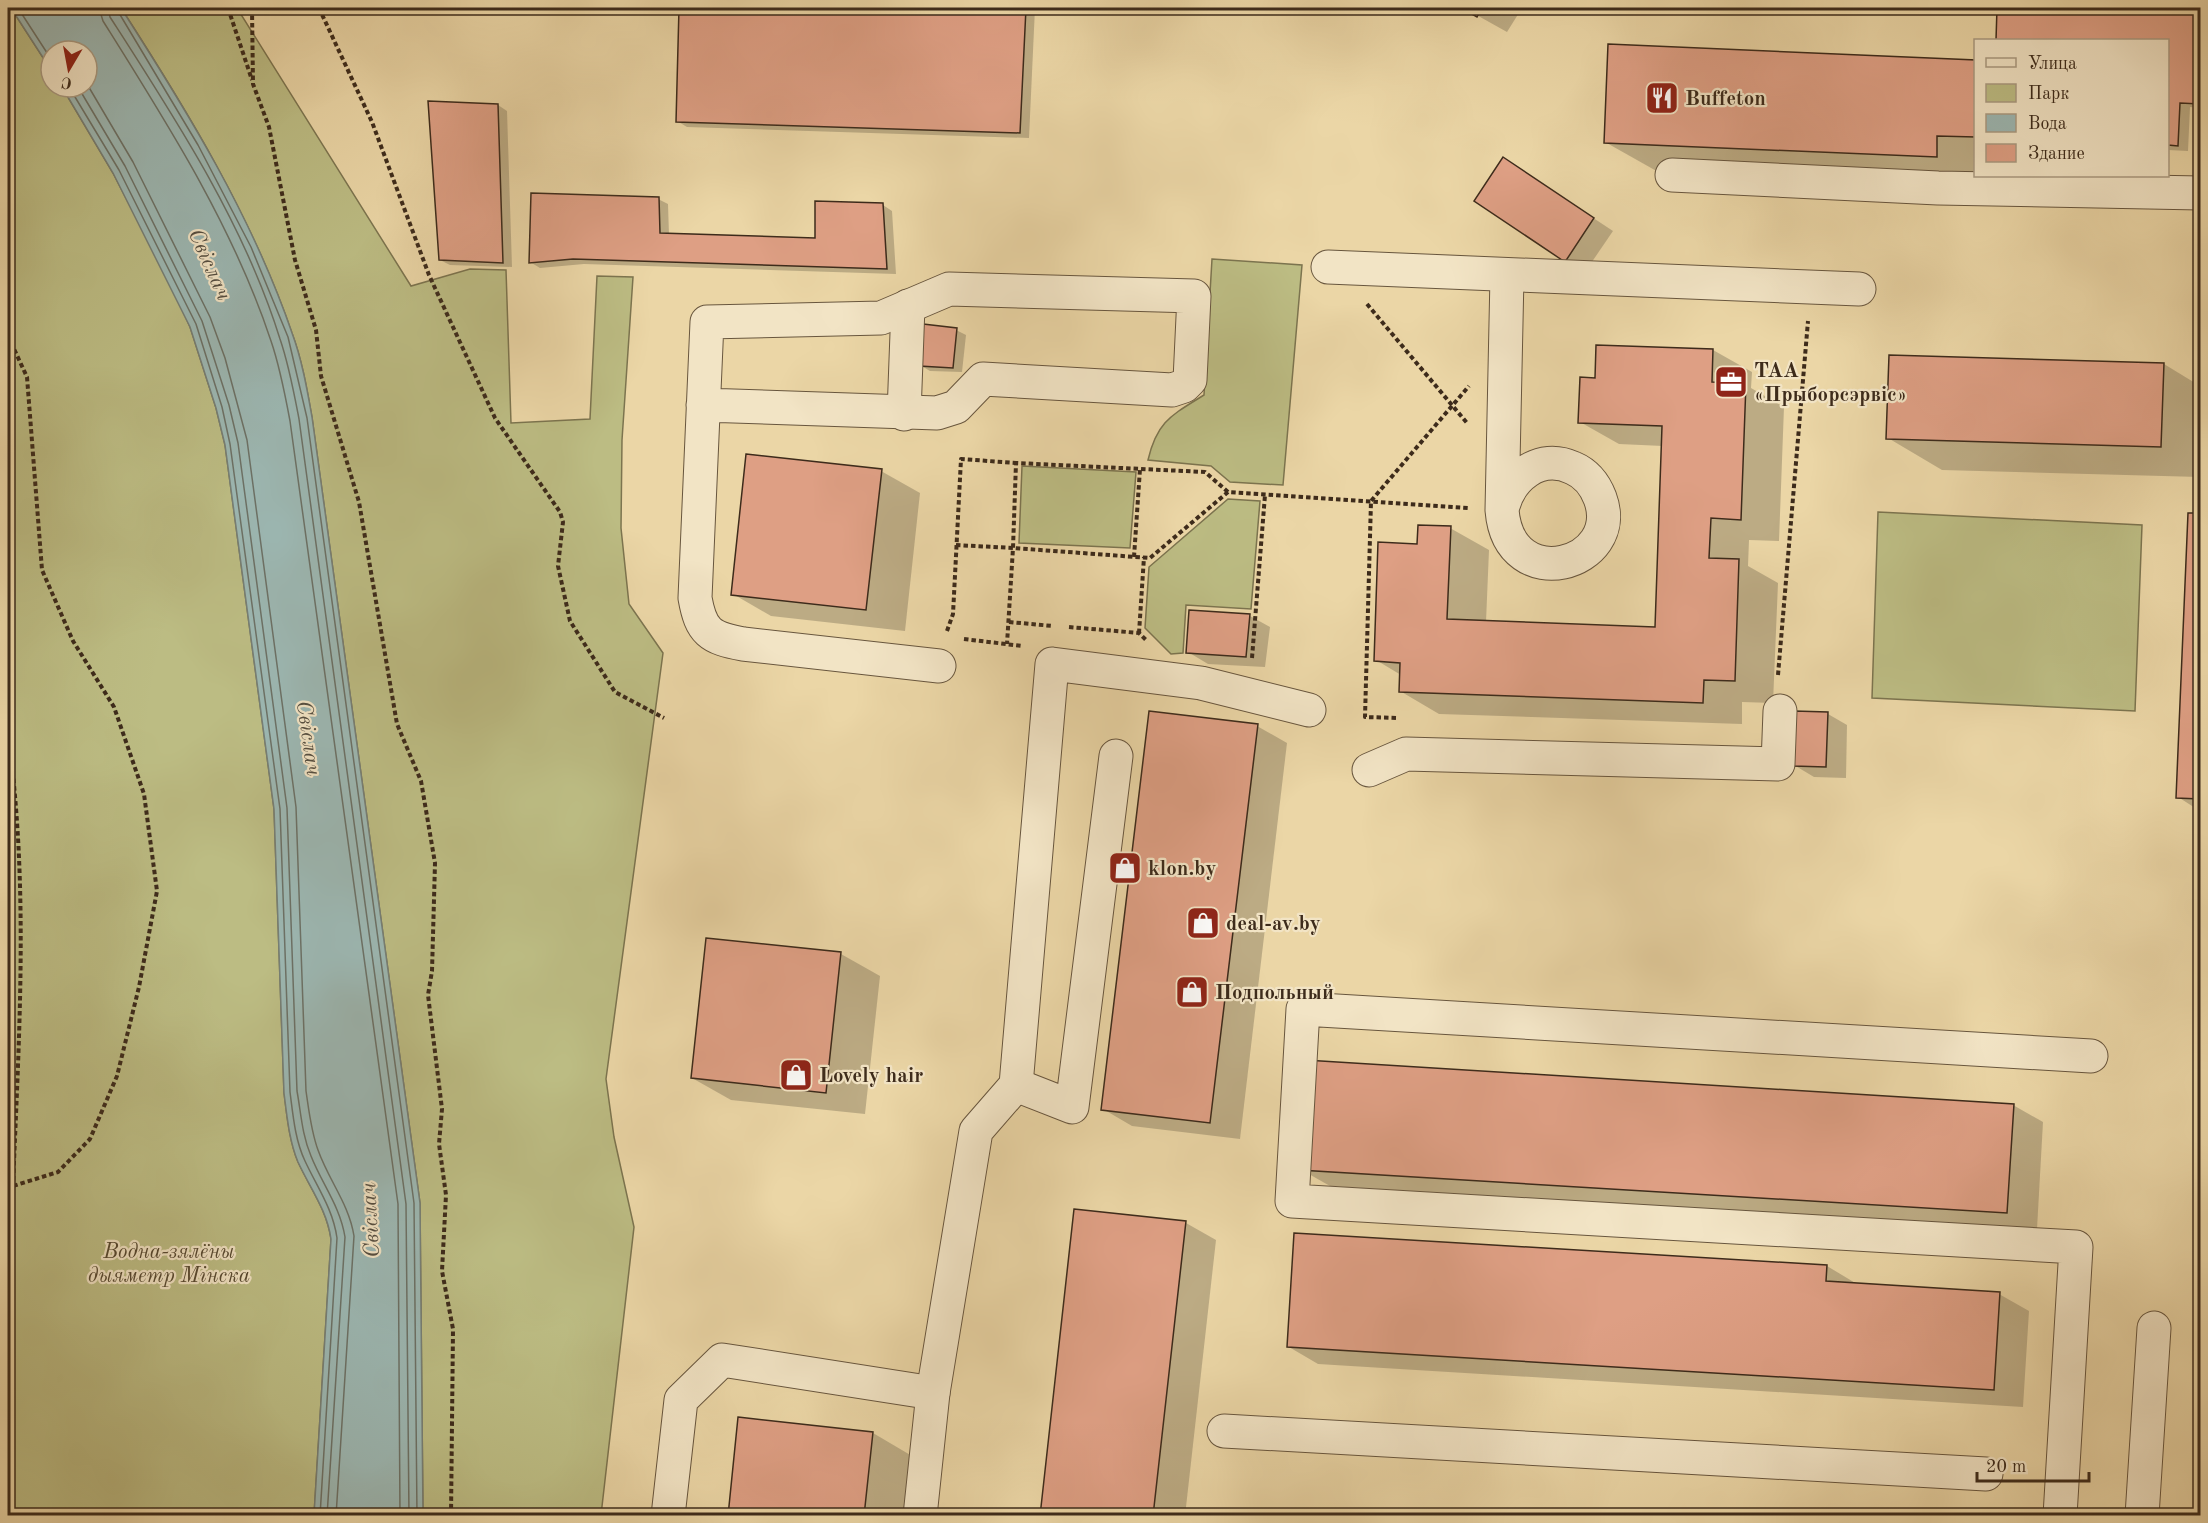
<svg xmlns="http://www.w3.org/2000/svg" width="2208" height="1523" viewBox="0 0 2208 1523" font-family="'Old Standard TT',serif">
<rect width="100%" height="100%" fill="#ebd6a6"/>
<filter id="stains"><feTurbulence type="fractalNoise" baseFrequency=".00333" numOctaves="4"/><feColorMatrix values="0 0 0 0 .2 0 0 0 0 .09 0 0 0 0 .02 0 0 0 .5 -.17"/></filter>
<radialGradient id="worn" r=".72"><stop offset=".6" stop-color="#630" stop-opacity="0"/><stop offset="1" stop-color="#630" stop-opacity=".3"/></radialGradient>
<g fill="#bcbc83" stroke="#7c744f" stroke-width="1.5">
<path d="M 8,8 L 11,8 L 51,70 L 51,87 L 62,87 L 113,173 L 171,285 L 190,327 L 216,408 L 225,445 L 274,809 L 284,1093 C 287,1116 289,1140 298,1162 C 310,1188 327,1210 331,1239 L 314,1515 L 8,1515 Z"/>
<path d="M 121,8 L 237,8 L 411,286 L 470,269 L 506,270 L 511,423 L 590,419 L 597,276 L 633,277 L 622,440 L 621,528 L 629,604 L 663,653 L 606,1079 L 614,1137 L 634,1227 L 601,1515 L 423,1515 L 420,1203 L 312,417 C 307,389 302,360 292,333 C 252,217 187,110 121,8 Z"/>
<path d="M 1212,259 L 1302,265 L 1283,485 L 1230,482 L 1211,466 L 1148,460 C 1157,421 1172,415 1204,395 Z"/>
<path d="M 1022,466 L 1136,472 L 1130,548 L 1019,543 Z"/>
<path d="M 1228,499 L 1260,501 L 1251,609 L 1186,605 L 1183,653 L 1171,654 L 1145,628 L 1149,567 Z"/>
<path d="M 1878,512 L 2142,525 L 2135,711 L 1872,698 Z"/>
</g>
<path fill="#9cb7b2" stroke="#767f76" stroke-width="1.5" d="M 11,8 L 121,8 C 187,111 252,216 292,333 C 302,360 307,389 312,417 L 420,1203 L 423,1515 L 314,1515 L 331,1239 C 327,1210 310,1188 298,1162 C 289,1140 287,1116 284,1093 L 274,809 L 225,445 L 216,408 L 190,327 L 113,173 L 62,87 L 87,87 L 87,51 L 51,51 L 51,70 Z"/>
<g fill="#0003">
<path d="M 680,8 L 1035,8 L 1029,138 L 687,127 L 677,121 Z"/>
<path d="M 1464,8 L 1522,8 L 1507,32 Z"/>
<path d="M 1999,8 L 2200,8 L 2200,108 L 2190,107 L 2188,151 L 2168,150 L 2168,40 L 1997,40 Z"/>
<path d="M 1976,61 L 1976,176 L 1660,173 L 1605,142 Z"/>
<path d="M 498,105 L 507,111 L 512,267 L 450,265 L 440,260 Z"/>
<path d="M 1504,159 L 1613,231 L 1585,272 L 1565,260 Z"/>
<path d="M 658,199 L 668,204 L 669,235 L 817,240 L 883,205 L 892,211 L 896,274 L 584,264 L 540,268 L 530,262 Z"/>
<path d="M 956,330 L 966,335 L 962,372 L 930,371 L 920,365 Z"/>
<path d="M 1713,350 L 1752,372 L 1751,388 L 1784,407 L 1779,541 L 1749,540 L 1748,566 L 1778,583 L 1773,703 L 1742,702 L 1742,724 L 1439,714 L 1400,691 L 1401,675 L 1376,660 L 1419,545 L 1450,528 L 1489,550 L 1486,622 L 1656,628 L 1663,446 L 1619,444 L 1580,422 L 1596,379 Z"/>
<path d="M 2164,364 L 2200,386 L 2200,477 L 1942,470 L 1888,438 Z"/>
<path d="M 881,471 L 920,493 L 905,631 L 771,616 L 733,594 Z"/>
<path d="M 2190,514 L 2200,515 L 2200,811 L 2178,797 Z"/>
<path d="M 1250,616 L 1270,627 L 1265,667 L 1208,664 L 1188,652 Z"/>
<path d="M 1828,714 L 1847,725 L 1846,778 L 1814,777 L 1794,765 Z"/>
<path d="M 1257,726 L 1287,743 L 1240,1139 L 1132,1126 L 1103,1109 Z"/>
<path d="M 708,939 L 841,954 L 880,976 L 865,1114 L 731,1100 L 692,1078 Z"/>
<path d="M 2013,1105 L 2043,1122 L 2037,1229 L 1330,1186 L 1300,1169 Z"/>
<path d="M 1075,1211 L 1186,1223 L 1216,1240 L 1185,1516 L 1041,1516 Z"/>
<path d="M 1827,1266 L 1857,1284 L 1999,1294 L 2029,1311 L 2023,1407 L 1318,1364 L 1289,1347 Z"/>
<path d="M 740,1419 L 873,1433 L 912,1456 L 905,1516 L 729,1516 Z"/>
</g>
<g fill="none" stroke-linecap="round" stroke-linejoin="round">
<g stroke="#6c7166" stroke-width="1.5">
<path d="M 18,8 L 51,59"/>
<path d="M 99,8 L 103,21 C 167,123 233,226 271,341 C 280,367 285,394 290,421 L 398,1204 L 400,1516"/>
<path d="M 108,8 L 110,17 C 175,118 244,223 280,339 C 289,365 294,393 299,419 L 406,1204 L 409,1516"/>
<path d="M 116,8 L 198,145 L 251,247 L 288,337 L 307,418 L 414,1203 L 417,1516"/>
<path d="M 87,84 L 133,162 L 210,317 L 225,358 L 247,440 L 296,807 L 306,1091 C 309,1111 311,1131 318,1150 C 329,1181 349,1204 354,1236 L 336,1516"/>
<path d="M 69,87 L 119,170 L 196,324 L 222,407 L 230,444 L 280,809 L 290,1092 C 293,1115 295,1140 305,1161 C 317,1187 333,1209 337,1238 L 320,1516"/>
<path d="M 78,87 L 125,166 L 202,321 L 229,405 L 238,443 L 287,808 L 297,1091 C 301,1113 302,1135 311,1156 C 322,1184 340,1206 345,1237 L 327,1516"/>
</g>
</g>
<g fill="#de9f84" stroke="#3d2b1b" stroke-width="1.5">
<path d="M 679,8 L 1026,8 L 1020,133 L 676,122 Z"/>
<path d="M 1461,8 L 1482,8 L 1477,17 Z"/>
<path d="M 1997,8 L 2200,8 L 2200,104 L 2180,103 L 2178,146 L 2168,145 L 2168,40 L 1996,40 Z"/>
<path d="M 1608,44 L 1976,60 L 1976,137 L 1937,136 L 1937,157 L 1604,143 Z"/>
<path d="M 428,101 L 498,104 L 503,263 L 439,260 Z"/>
<path d="M 1503,157 L 1594,218 L 1565,262 L 1474,201 Z"/>
<path d="M 531,193 L 659,197 L 660,233 L 815,238 L 815,201 L 883,203 L 887,269 L 573,259 L 529,263 Z"/>
<path d="M 923,324 L 957,328 L 953,368 L 919,366 Z"/>
<path d="M 1596,345 L 1713,349 L 1712,382 L 1746,383 L 1741,520 L 1711,518 L 1709,558 L 1739,559 L 1735,681 L 1704,680 L 1703,703 L 1399,692 L 1400,663 L 1374,661 L 1378,542 L 1417,544 L 1418,525 L 1451,526 L 1447,619 L 1655,627 L 1662,426 L 1578,423 L 1580,377 L 1595,378 Z"/>
<path d="M 1889,355 L 2164,363 L 2161,447 L 1886,439 Z"/>
<path d="M 746,454 L 882,469 L 866,610 L 731,595 Z"/>
<path d="M 2188,513 L 2200,513 L 2200,799 L 2176,798 Z"/>
<path d="M 1189,610 L 1250,614 L 1246,657 L 1186,653 Z"/>
<path d="M 1149,711 L 1258,724 L 1210,1123 L 1101,1110 Z"/>
<path d="M 1794,711 L 1828,712 L 1826,767 L 1793,766 Z"/>
<path d="M 706,938 L 841,952 L 826,1093 L 691,1078 Z"/>
<path d="M 1305,1060 L 2014,1104 L 2007,1213 L 1299,1170 Z"/>
<path d="M 1074,1209 L 1186,1221 L 1153,1516 L 1040,1516 Z"/>
<path d="M 1294,1233 L 1827,1265 L 1826,1281 L 2000,1292 L 1994,1390 L 1287,1347 Z"/>
<path d="M 738,1417 L 873,1432 L 864,1516 L 728,1516 Z"/>
</g>
<g fill="none" stroke-linecap="round" stroke-linejoin="round">
<defs>
<g id="minor">
<path d="M 1672,175 L 1938,188 L 2200,193"/>
<path d="M 1328,267 L 1859,289"/>
<path d="M 703,405 L 937,413 L 956,407 L 983,379 L 1172,390 L 1184,386 L 1190,380 L 1194,296 L 949,289 L 881,318 L 707,322 L 695,598 C 701,632 710,638 743,644 L 939,666"/>
<path d="M 904,414 L 908,306"/>
<path d="M 1502,510 C 1509,478 1539,452 1573,468 C 1587,474 1595,485 1600,498 C 1625,565 1509,598 1502,510 L 1507,276"/>
<path d="M 1369,770 L 1406,754 L 1778,764 L 1780,711"/>
<path d="M 1016,1085 L 1072,1107 L 1116,756"/>
<path d="M 1224,1431 L 1986,1474"/>
<path d="M 668,1516 L 681,1400 L 722,1360 L 933,1393"/>
<path d="M 920,1516 L 933,1393 L 976,1131 L 1016,1085 L 1052,664 L 1201,683 L 1309,710"/>
<path d="M 2060,1516 L 2076,1247 L 1292,1201 L 1303,1009 L 2091,1056"/>
<path d="M 2142,1516 L 2154,1328"/>
</g>
</defs>
<use href="#minor" stroke="#68563e" stroke-width="35"/>
<g stroke="#3d2b1b" stroke-width="4" stroke-dasharray="4.5 3" stroke-linecap="butt">
<path d="M 228,8 L 252,80"/>
<path d="M 252,8 L 253,84 L 269,127 L 295,260 L 316,330 L 321,376 L 359,502 L 397,724 L 421,781 L 435,863 L 432,971 L 428,995 L 442,1109 L 439,1144 L 446,1195 L 442,1271 L 453,1329 L 451,1516"/>
<path d="M 319,8 L 372,122 L 429,275 L 495,418 L 560,512 L 563,522 L 558,566 L 570,621 L 615,692 L 664,718"/>
<path d="M 1367,304 L 1467,423"/>
<path d="M 8,336 L 27,377 L 42,570 L 73,641 L 114,707 L 144,794 L 157,891 L 139,987 L 117,1076 L 90,1139 L 58,1172 L 13,1186"/>
<path d="M 1228,492 L 1205,472 L 1016,463 L 1013,548 L 1150,558 L 1228,492 L 1468,508"/>
<path d="M 956,545 L 1013,548 L 1007,644"/>
<path d="M 1134,557 L 1140,469"/>
<path d="M 1009,622 L 1053,626"/>
<path d="M 1069,627 L 1139,633 L 1146,640"/>
<path d="M 947,631 L 953,614 L 961,459 L 1016,463"/>
<path d="M 1139,633 L 1144,557"/>
<path d="M 964,639 L 1022,646"/>
<path d="M 1252,658 L 1265,495"/>
<path d="M 1778,675 L 1808,321"/>
<path d="M 1396,718 L 1365,717 L 1371,501 L 1469,386"/>
<path d="M 8,734 C 29,884 19,1036 13,1186 L 8,1208"/>
</g>
<use href="#minor" stroke="#f2e4c5" stroke-width="33"/>
</g>
<defs>
<symbol id="restaurant-square" viewBox="-11 -11 22 22"><rect x="-9" y="-9" width="18" height="18" rx="4" fill="#8f2418" stroke="#f2e4c5"/><path d="M-5-6h1v4h1v-4h1v4h1v-4h1v5L-1.5 .5V6h-2V.5L-5-1ZM5-6V6H3V1.5H1.5Q1.5-4 5-6Z" fill="#fff"/></symbol>
<symbol id="office-square" viewBox="-11 -11 22 22"><rect x="-9" y="-9" width="18" height="18" rx="4" fill="#8f2418" stroke="#f2e4c5"/><path d="M-6-3h4V-5.5h4V-3h4V5H-6ZM-1-4.5V-3h2v-1.5ZM-6 0V1H6V0Z" fill="#fff"/></symbol>
<symbol id="shop-square" viewBox="-11 -11 22 22"><rect x="-9" y="-9" width="18" height="18" rx="4" fill="#8f2418" stroke="#f2e4c5"/><path d="M-5-2.5h2.3a2.7 3.5 0 0 1 5.4 0H5L5.5 6h-11ZM-1.5-2.5h3a1.5 2.3 0 0 0-3 0Z" fill="#fff"/></symbol>
</defs>
<g fill-rule="evenodd">
<use href="#restaurant-square" x="1643" y="79" width="38" height="38"/>
<use href="#office-square" x="1712" y="363" width="38" height="38"/>
<use href="#shop-square" x="1106" y="849" width="38" height="38"/>
<use href="#shop-square" x="1184" y="904" width="38" height="38"/>
<use href="#shop-square" x="1173" y="973" width="38" height="38"/>
<use href="#shop-square" x="777" y="1056" width="38" height="38"/>
</g>
<g text-anchor="middle" stroke-width="4.5" stroke-linejoin="round" paint-order="stroke">
<g font-size="21" font-weight="bold" fill="#3d2b1b" stroke="#f2e4c5" text-anchor="start">
<text x="1685" y="105">Buffeton</text>
<text x="1754" y="377">ТАА<tspan x="1754" dy="24">«Прыборсэрвіс»</tspan></text>
<text x="1148" y="875">klon.by</text>
<text x="1226" y="930">deal-av.by</text>
<text x="1215" y="999">Подпольный</text>
<text x="819" y="1082">Lovely hair</text>
</g>
<g font-size="21" font-style="italic" fill="#564830" stroke="#f2e4c5">
<text x="169" y="1258">Водна-зялёны<tspan x="169" dy="24">дыяметр Мінска</tspan></text>
</g>
<g font-size="22" font-style="italic" fill="#554e41" stroke="#f2e4c5">
<text transform="translate(211 264) rotate(66)" y="8">Свіслач</text>
<text transform="translate(310 738) rotate(82)" y="8">Свіслач</text>
<text transform="translate(369 1220) rotate(-93)" y="8">Свіслач</text>
</g>
</g>
<rect width="2208" height="1523" fill="none" stroke="#ebd6a6" stroke-width="30"/>
<rect x="9" y="9" width="2190" height="1505" fill="none" stroke="#3d2b1b" stroke-width="3"/>
<rect x="15" y="15" width="2178" height="1493" fill="none" stroke="#3d2b1b" stroke-width="1.5"/>
<rect x="1974" y="39" width="195" height="138" fill="#f2e4c5" stroke="#aa9a81" stroke-width="1.5"/>
<rect x="1986" y="58" width="30" height="9" fill="#f2e4c5" stroke="#aa9a81" stroke-width="1.5"/>
<text x="2028" y="69" font-size="18" fill="#3d2b1b">Улица</text>
<rect x="1986" y="84" width="30" height="18" fill="#bcbc83" stroke="#aa9a81" stroke-width="1.5"/>
<text x="2028" y="99" font-size="18" fill="#3d2b1b">Парк</text>
<rect x="1986" y="114" width="30" height="18" fill="#9cb7b2" stroke="#aa9a81" stroke-width="1.5"/>
<text x="2028" y="129" font-size="18" fill="#3d2b1b">Вода</text>
<rect x="1986" y="144" width="30" height="18" fill="#de9f84" stroke="#aa9a81" stroke-width="1.5"/>
<text x="2028" y="159" font-size="18" fill="#3d2b1b">Здание</text>
<g transform="translate(69 69) rotate(190)"><circle r="28" fill="#f2e4c5" stroke="#aa9a81" stroke-width="1.5"/>
<path d="M0-4.5L10 22L0 15L-10 22Z" fill="#8f2418"/>
<text y="-9" font-size="16" font-weight="bold" text-anchor="middle" fill="#3d2b1b">С</text>
</g>
<path d="M1977 1472v9h112v-9" fill="none" stroke="#3d2b1b" stroke-width="3"/>
<text x="1986" y="1472" font-size="18" fill="#3d2b1b" stroke="#f2e4c5" stroke-width="4.5" paint-order="stroke">20 m</text>
<rect width="100%" height="100%" filter="url(#stains)"/>
<rect width="100%" height="100%" fill="url(#worn)"/>
</svg>
